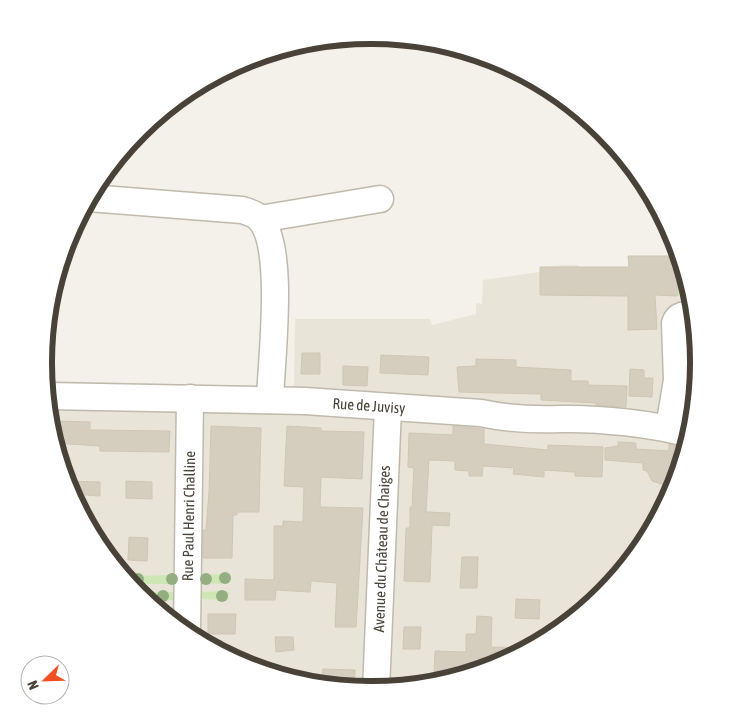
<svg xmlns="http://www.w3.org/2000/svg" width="742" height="725" viewBox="0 0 742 725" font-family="'Asap Condensed',sans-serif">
<rect width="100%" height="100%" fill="#f4f1ea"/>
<path fill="#e8e4d8" d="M 628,256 L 679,256 L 692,299 L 698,363 L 692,427 L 673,488 L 643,545 L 602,594 L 553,635 L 496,665 L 435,684 L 371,690 L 307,684 L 245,665 L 189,635 L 139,594 L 99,544 L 68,488 L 50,426 L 45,381 L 294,387 L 295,319 L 430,319 L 432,325 L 476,314 L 476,303 L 482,304 L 483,280 L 540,272 L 540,267 L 565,265 L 578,265 L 579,267 L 628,267 Z"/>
<g fill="#cde6b4">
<path d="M 677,256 L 679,256 L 691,295 L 677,296 Z"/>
<path d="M 227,574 L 230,580 L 226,584 L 204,583 L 200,581 L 203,575 Z"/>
<path d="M 173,575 L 176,577 L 175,583 L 173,584 L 136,584 L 132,581 L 135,576 Z"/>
<path d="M 227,591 L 229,593 L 228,600 L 201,599 L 202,592 Z"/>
<path d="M 138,592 L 173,592 L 173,600 L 147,600 Z"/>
</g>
<g fill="#d5cebf" stroke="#d0c6b3">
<path d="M 628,256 L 677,256 L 677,296 L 655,295 L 657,329 L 628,330 L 628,296 L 540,295 L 540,267 L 629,267 Z"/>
<path d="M 302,353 L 320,353 L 320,374 L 301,374 Z"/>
<path d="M 381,355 L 429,357 L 428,375 L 380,373 Z"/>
<path d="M 476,359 L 516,360 L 516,367 L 571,370 L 571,381 L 588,381 L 588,385 L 627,386 L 626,407 L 596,405 L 596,403 L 541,400 L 541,394 L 459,392 L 457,367 L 476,366 Z"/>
<path d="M 343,366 L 368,367 L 367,386 L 343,385 Z"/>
<path d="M 630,369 L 644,370 L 644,378 L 653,378 L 652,397 L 629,396 Z"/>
<path d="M 54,421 L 90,422 L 90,430 L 170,431 L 169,452 L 100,451 L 100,446 L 55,443 Z"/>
<path d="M 211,426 L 261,428 L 259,512 L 237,512 L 237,515 L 233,515 L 232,558 L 203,558 L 203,530 L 206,530 L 209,492 Z"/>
<path d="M 287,426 L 321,428 L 321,431 L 364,432 L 362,479 L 321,477 L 320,507 L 363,508 L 356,627 L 335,627 L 337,583 L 311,581 L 310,592 L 276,590 L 275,600 L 245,600 L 245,579 L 274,580 L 274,526 L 283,526 L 283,521 L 303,522 L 304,487 L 284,486 Z"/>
<path d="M 453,426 L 484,429 L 484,444 L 548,450 L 548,445 L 603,447 L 602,477 L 575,476 L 575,472 L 544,470 L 544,477 L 513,474 L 514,468 L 483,466 L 482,476 L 469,476 L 469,471 L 455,470 L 455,461 L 429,460 L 426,512 L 450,513 L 449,526 L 432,525 L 430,582 L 404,581 L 406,528 L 410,528 L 410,507 L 412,507 L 414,468 L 408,467 L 409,433 L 453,435 Z"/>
<path d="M 618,442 L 636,443 L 636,449 L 669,451 L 669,444 L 686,448 L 674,488 L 652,481 L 647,471 L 643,470 L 643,463 L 605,460 L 605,448 L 618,446 Z"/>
<path d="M 66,481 L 100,482 L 100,496 L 72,494 Z"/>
<path d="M 126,481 L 152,482 L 152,499 L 126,498 Z"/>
<path d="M 129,537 L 148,538 L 147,561 L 128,560 Z"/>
<path d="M 462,557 L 478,557 L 477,588 L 460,588 Z"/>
<path d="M 516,599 L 540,600 L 539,619 L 515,618 Z"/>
<path d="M 208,614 L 236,614 L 235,634 L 208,634 Z"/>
<path d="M 477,616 L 492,617 L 491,647 L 528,648 L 496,665 L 483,669 L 464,668 L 464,673 L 456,672 L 456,676 L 434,675 L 435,651 L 466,652 L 466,634 L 476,634 Z"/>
<path d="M 404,627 L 421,627 L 420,649 L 403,649 Z"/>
<path d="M 275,637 L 293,637 L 294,650 L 276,652 Z"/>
<path d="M 323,669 L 355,670 L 354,688 L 322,685 Z"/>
</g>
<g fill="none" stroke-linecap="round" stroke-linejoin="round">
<defs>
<g id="minor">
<path d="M 89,198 L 242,210 C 248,212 254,213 259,218 C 286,245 271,361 270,400"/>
<path d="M 260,219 L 380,199"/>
<path d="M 47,396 L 305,401 L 481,413 C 508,419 534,420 561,419 C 599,418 654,424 690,434"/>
<path d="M 669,428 L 677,380 L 675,323 C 678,314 685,315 694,315"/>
<path d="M 187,633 L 190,398"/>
<path d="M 376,690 L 388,408"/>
</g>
</defs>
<use href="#minor" stroke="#bfbaac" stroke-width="29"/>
<use href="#minor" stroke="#fff" stroke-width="26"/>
</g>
<g fill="#94ae82">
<circle cx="225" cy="578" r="6"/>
<circle cx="138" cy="579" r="6"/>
<circle cx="172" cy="579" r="6"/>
<circle cx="206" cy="579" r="6"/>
<circle cx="163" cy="596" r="6"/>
<circle cx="222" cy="596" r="6"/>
</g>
<g text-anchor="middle" stroke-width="5" stroke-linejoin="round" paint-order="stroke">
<g font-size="15" fill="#484238" stroke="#fff">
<text transform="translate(369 406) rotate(4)" y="5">Rue de Juvisy</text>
<text transform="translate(189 516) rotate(-89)" y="5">Rue Paul Henri Challine</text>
<text transform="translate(382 549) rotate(-88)" y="5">Avenue du Château de Chaiges</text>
</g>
</g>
<path d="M0 0H742V725H0ZM370 44H372A318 318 0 0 1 690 362V363A318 318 0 0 1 372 681H370A318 318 0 0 1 52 363V362A318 318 0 0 1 370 44Z" fill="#fff" fill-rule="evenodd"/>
<path fill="none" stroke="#484238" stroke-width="6" d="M370 44H372A318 318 0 0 1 690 362V363A318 318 0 0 1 372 681H370A318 318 0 0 1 52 363V362A318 318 0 0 1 370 44Z"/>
<g transform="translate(45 680) rotate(247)"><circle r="24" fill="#ffffff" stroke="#b6b3af"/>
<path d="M0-4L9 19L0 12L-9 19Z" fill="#f04f24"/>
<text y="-8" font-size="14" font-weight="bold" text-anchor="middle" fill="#484238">N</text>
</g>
</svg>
